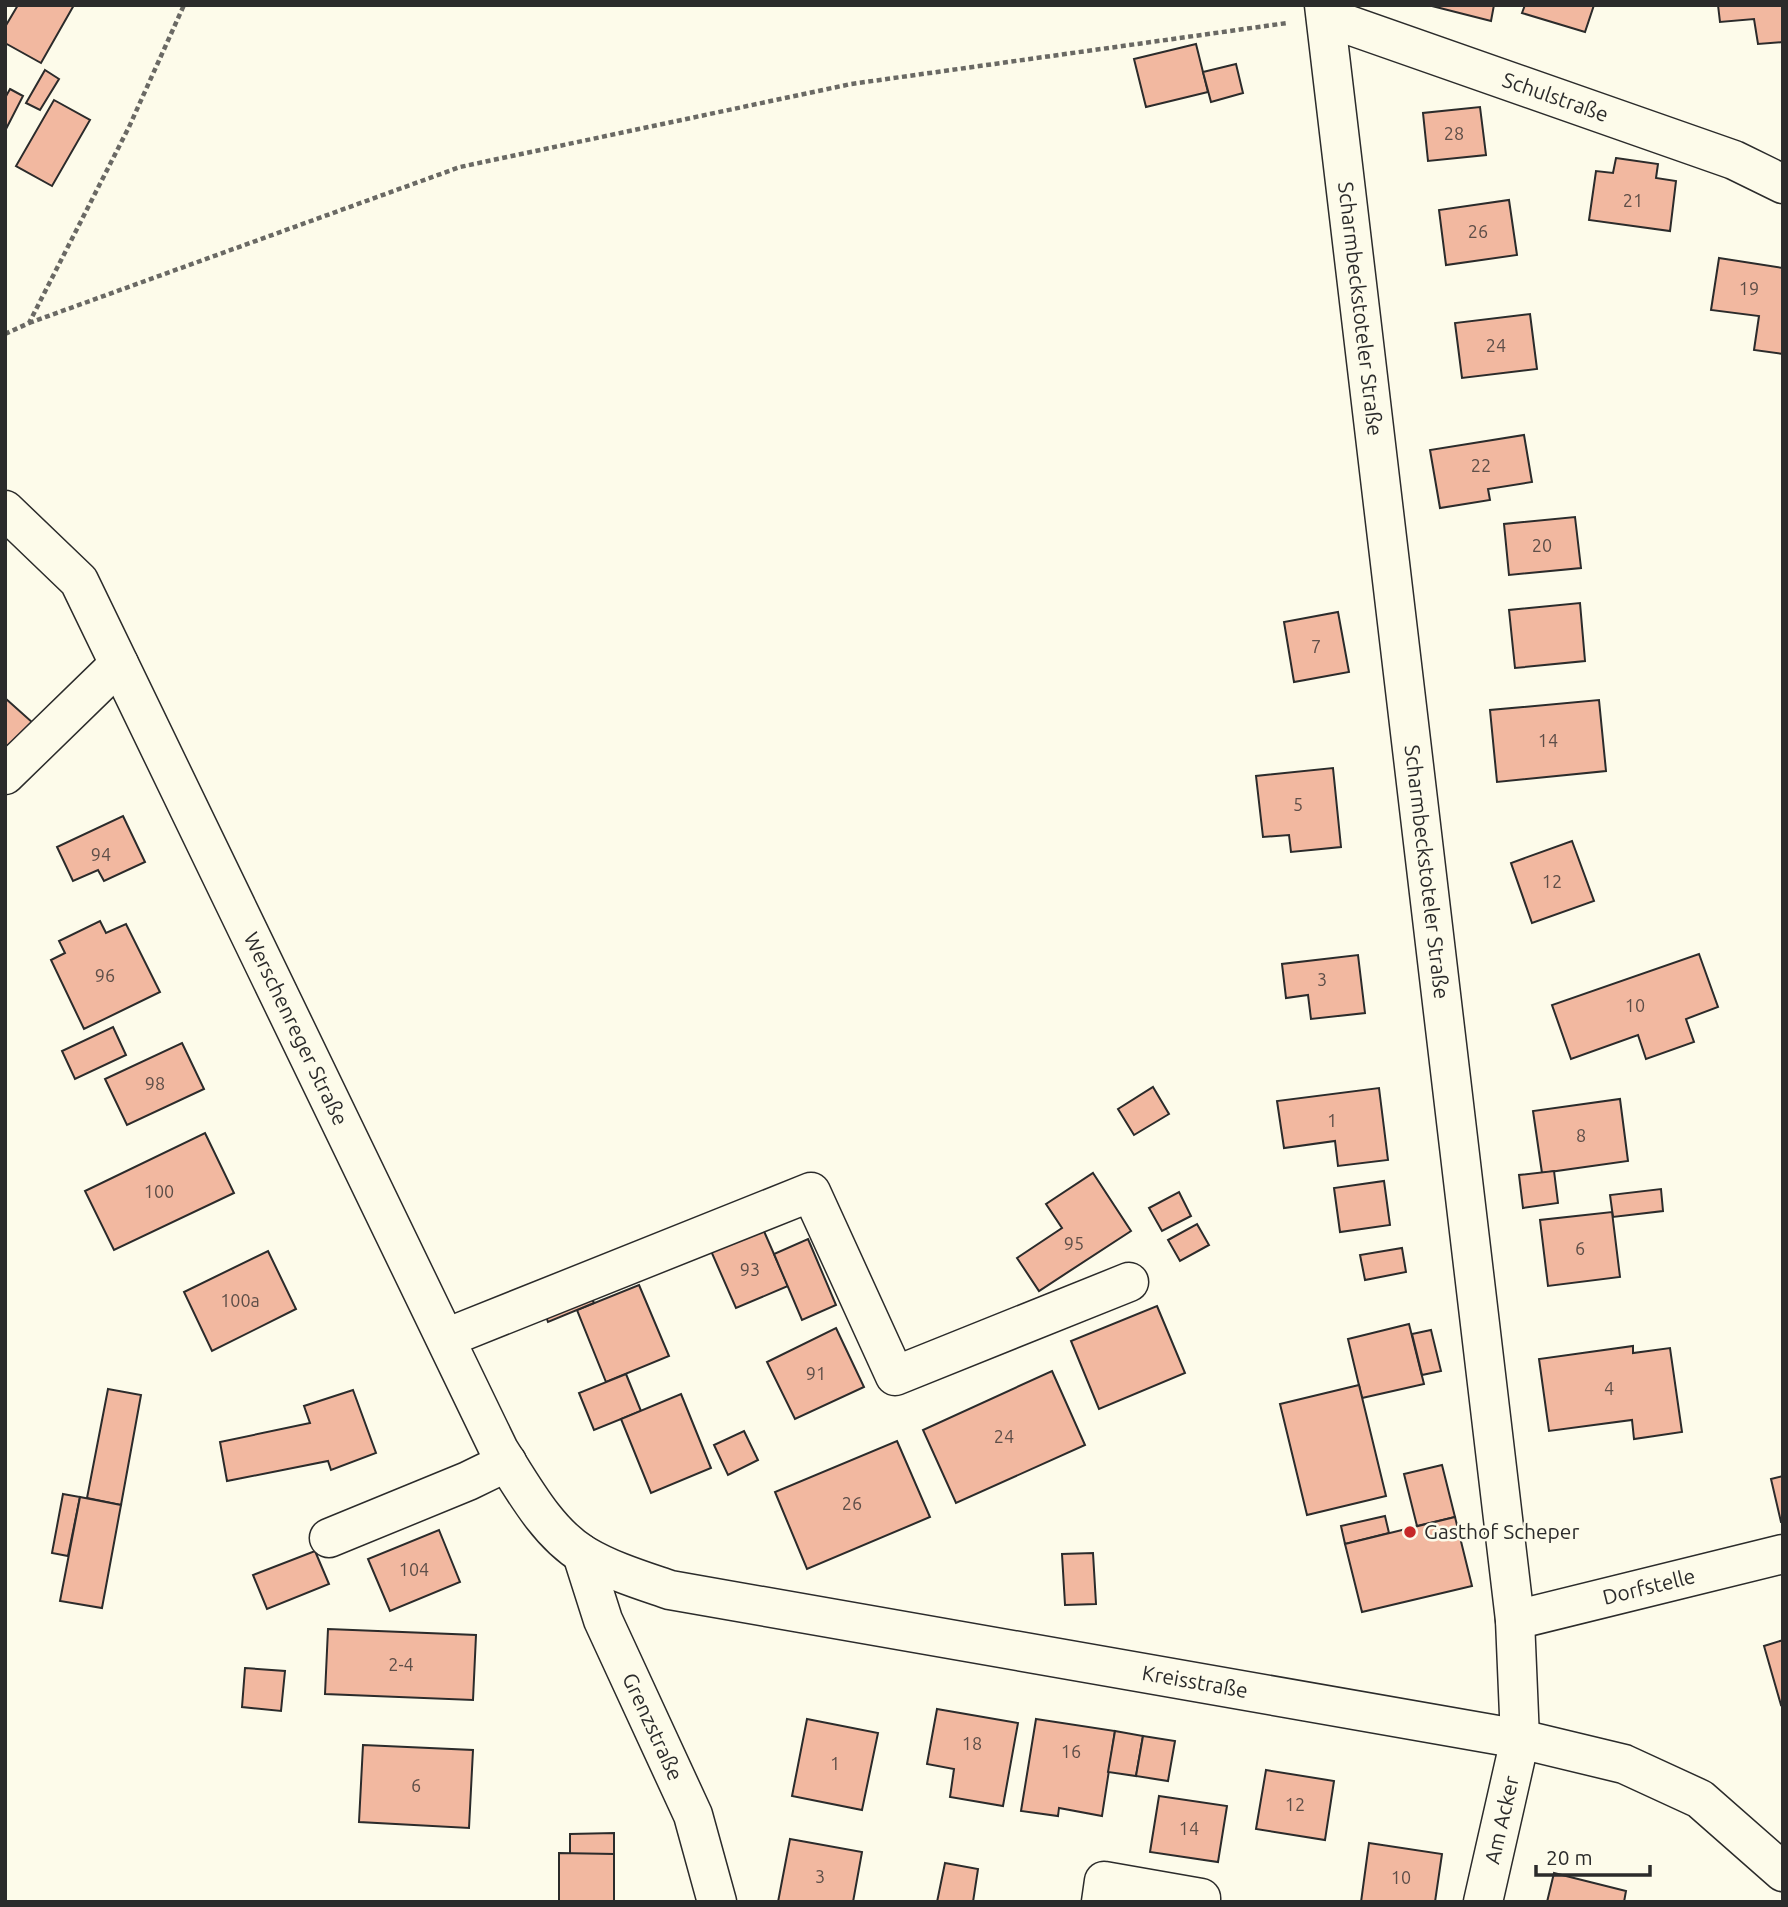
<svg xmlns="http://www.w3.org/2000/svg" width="1788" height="1907" viewBox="0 0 1788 1907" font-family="Ubuntu,sans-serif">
<rect width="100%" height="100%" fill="#fdfbea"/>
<g fill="#f2b8a0" stroke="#2b2b2b" stroke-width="2">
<path d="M 18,5 L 74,5 L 41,63 L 5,43 L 5,27 Z"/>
<path d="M 1428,5 L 1494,5 L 1491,21 Z"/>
<path d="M 1525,5 L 1594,5 L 1585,32 L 1522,13 Z"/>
<path d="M 1718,5 L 1783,5 L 1783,42 L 1758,44 L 1754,19 L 1720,22 Z"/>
<path d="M 1196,44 L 1208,92 L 1146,107 L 1134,59 Z"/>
<path d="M 1236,64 L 1243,93 L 1211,102 L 1203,72 Z"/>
<path d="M 45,70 L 59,79 L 40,110 L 26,103 Z"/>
<path d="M 10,89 L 23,96 L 5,131 L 5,98 Z"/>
<path d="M 54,100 L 90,120 L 52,186 L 16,166 Z"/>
<path d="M 1480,107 L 1486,155 L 1428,161 L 1423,113 Z"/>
<path d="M 1616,158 L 1658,164 L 1656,178 L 1676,181 L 1670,231 L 1589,220 L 1596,171 L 1613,173 Z"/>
<path d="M 1509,200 L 1517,255 L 1446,265 L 1439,210 Z"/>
<path d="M 1719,258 L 1783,268 L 1783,354 L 1754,350 L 1759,316 L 1711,310 Z"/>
<path d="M 1530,314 L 1537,369 L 1462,378 L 1455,323 Z"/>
<path d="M 1524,435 L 1532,482 L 1488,489 L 1490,500 L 1440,508 L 1430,450 Z"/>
<path d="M 1575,517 L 1581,568 L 1509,575 L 1504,524 Z"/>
<path d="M 1580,603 L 1585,661 L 1515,668 L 1509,610 Z"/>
<path d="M 1338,612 L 1349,672 L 1294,682 L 1284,622 Z"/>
<path d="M 5,698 L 33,723 L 5,754 Z"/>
<path d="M 1599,700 L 1606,771 L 1497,782 L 1490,710 Z"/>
<path d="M 1333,768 L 1341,847 L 1291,852 L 1289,835 L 1263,837 L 1256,776 Z"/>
<path d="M 123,816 L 145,862 L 104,881 L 98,870 L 73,881 L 57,847 Z"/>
<path d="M 1572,841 L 1594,901 L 1532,923 L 1511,863 Z"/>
<path d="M 100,921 L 106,933 L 126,924 L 160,992 L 84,1029 L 51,960 L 65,953 L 59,941 Z"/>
<path d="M 1699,954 L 1718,1007 L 1686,1019 L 1694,1042 L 1646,1059 L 1638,1035 L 1571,1059 L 1552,1005 Z"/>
<path d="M 1358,955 L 1365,1013 L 1311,1019 L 1308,995 L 1286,998 L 1282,964 Z"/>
<path d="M 113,1027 L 126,1055 L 75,1079 L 62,1051 Z"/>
<path d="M 182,1043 L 204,1089 L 127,1125 L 105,1079 Z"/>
<path d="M 1153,1087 L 1169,1114 L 1134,1135 L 1118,1109 Z"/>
<path d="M 1379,1088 L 1388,1160 L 1338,1166 L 1335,1141 L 1284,1148 L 1277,1101 Z"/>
<path d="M 1620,1099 L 1628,1161 L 1542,1173 L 1533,1111 Z"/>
<path d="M 205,1133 L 234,1193 L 114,1250 L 85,1191 Z"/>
<path d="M 1554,1171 L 1558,1203 L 1523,1208 L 1519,1175 Z"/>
<path d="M 1093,1173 L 1131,1231 L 1039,1291 L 1017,1258 L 1062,1228 L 1046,1204 Z"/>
<path d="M 1384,1181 L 1390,1225 L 1340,1232 L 1334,1188 Z"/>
<path d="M 1661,1189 L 1663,1211 L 1613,1217 L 1610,1195 Z"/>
<path d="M 1179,1192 L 1191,1216 L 1162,1231 L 1149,1208 Z"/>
<path d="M 1612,1212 L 1620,1277 L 1548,1286 L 1540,1220 Z"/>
<path d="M 1197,1224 L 1209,1245 L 1180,1261 L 1168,1240 Z"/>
<path d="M 763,1229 L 788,1286 L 736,1308 L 711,1251 Z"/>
<path d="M 808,1239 L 836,1305 L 802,1320 L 774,1254 Z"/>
<path d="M 1402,1248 L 1406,1272 L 1365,1280 L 1360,1255 Z"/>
<path d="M 268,1251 L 296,1309 L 212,1351 L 184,1292 Z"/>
<path d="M 639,1285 L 669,1356 L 606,1382 L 577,1310 Z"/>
<path d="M 587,1287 L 594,1303 L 548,1322 L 542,1305 Z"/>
<path d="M 1157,1306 L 1185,1373 L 1099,1409 L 1071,1341 Z"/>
<path d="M 1409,1324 L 1424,1384 L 1362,1398 L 1348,1339 Z"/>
<path d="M 836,1328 L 864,1387 L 795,1419 L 767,1362 Z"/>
<path d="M 1431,1330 L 1441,1371 L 1422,1375 L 1412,1334 Z"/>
<path d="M 1633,1346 L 1633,1353 L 1670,1348 L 1682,1432 L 1634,1439 L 1632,1420 L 1549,1431 L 1539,1359 Z"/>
<path d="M 1052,1371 L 1085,1445 L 956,1503 L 923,1430 Z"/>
<path d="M 626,1374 L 641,1411 L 594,1430 L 579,1393 Z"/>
<path d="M 1359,1385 L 1386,1496 L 1307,1515 L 1280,1404 Z"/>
<path d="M 108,1389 L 141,1395 L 121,1505 L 87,1498 Z"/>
<path d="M 353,1390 L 376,1453 L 331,1470 L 328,1461 L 227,1481 L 220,1442 L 310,1423 L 304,1406 Z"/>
<path d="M 681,1394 L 711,1468 L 651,1493 L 621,1419 Z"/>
<path d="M 744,1431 L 758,1460 L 728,1475 L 714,1445 Z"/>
<path d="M 897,1441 L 930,1517 L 807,1569 L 775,1492 Z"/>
<path d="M 1442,1465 L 1455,1517 L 1417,1526 L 1404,1474 Z"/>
<path d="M 1783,1476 L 1783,1522 L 1781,1522 L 1771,1479 Z"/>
<path d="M 63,1494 L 80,1497 L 68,1556 L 52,1553 Z"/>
<path d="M 80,1497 L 121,1505 L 102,1608 L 60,1601 Z"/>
<path d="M 1385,1516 L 1389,1533 L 1345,1544 L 1341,1526 Z"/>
<path d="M 1455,1517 L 1472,1586 L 1362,1612 L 1345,1544 Z"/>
<path d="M 439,1530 L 460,1582 L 390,1611 L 368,1559 Z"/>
<path d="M 315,1551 L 329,1584 L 267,1609 L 253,1575 Z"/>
<path d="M 1093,1553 L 1096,1604 L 1065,1605 L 1062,1554 Z"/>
<path d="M 328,1629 L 476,1635 L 473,1700 L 325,1694 Z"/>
<path d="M 1783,1640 L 1783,1704 L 1781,1705 L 1764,1646 Z"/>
<path d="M 245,1668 L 285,1671 L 281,1711 L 242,1707 Z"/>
<path d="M 937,1709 L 1018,1723 L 1003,1806 L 950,1797 L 954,1769 L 927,1764 Z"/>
<path d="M 807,1719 L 878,1733 L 862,1810 L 792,1796 Z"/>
<path d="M 1036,1719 L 1115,1731 L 1102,1816 L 1059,1808 L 1058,1816 L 1021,1811 Z"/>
<path d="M 1115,1731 L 1143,1736 L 1136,1776 L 1108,1772 Z"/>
<path d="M 1143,1736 L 1175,1741 L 1168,1781 L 1136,1776 Z"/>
<path d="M 363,1745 L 473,1750 L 469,1828 L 359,1822 Z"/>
<path d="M 1266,1770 L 1334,1781 L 1325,1840 L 1256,1829 Z"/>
<path d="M 1159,1796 L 1227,1806 L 1218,1862 L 1150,1852 Z"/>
<path d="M 614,1833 L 614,1854 L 570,1854 L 570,1834 Z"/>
<path d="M 790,1839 L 862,1852 L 853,1902 L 778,1902 Z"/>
<path d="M 1369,1843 L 1442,1854 L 1435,1902 L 1361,1902 Z"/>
<path d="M 559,1853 L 614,1854 L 614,1902 L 559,1902 Z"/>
<path d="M 945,1863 L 978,1869 L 973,1902 L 937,1902 Z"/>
<path d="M 1554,1873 L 1626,1891 L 1624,1902 L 1547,1902 Z"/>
</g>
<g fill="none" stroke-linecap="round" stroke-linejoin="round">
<defs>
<g id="minor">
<path id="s1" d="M 1324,5 L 1515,1620 L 1520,1739 L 1483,1902"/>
<path id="s2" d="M 1326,17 L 1734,160 L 1783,184"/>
<path id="s3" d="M 5,510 L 79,581 L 499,1450 C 522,1486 547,1533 584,1555 C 611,1571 641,1580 670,1590 L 1520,1739 L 1624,1764 L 1700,1799 L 1783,1872"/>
<path d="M 5,775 L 119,664"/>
<path d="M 446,1338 L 811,1192 L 895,1376 L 1129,1282"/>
<path d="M 329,1538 L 468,1481 L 507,1462"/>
<path id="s4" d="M 582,1554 L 603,1620 L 693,1815 L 717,1902"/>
<path id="s5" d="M 1515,1620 L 1783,1554"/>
<path d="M 1101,1902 L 1104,1881 L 1201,1898 L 1201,1902"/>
</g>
</defs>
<use href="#minor" stroke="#2b2b2b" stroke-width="41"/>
<g stroke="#6a6964" stroke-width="4.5" stroke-dasharray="5 3.5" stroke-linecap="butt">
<path d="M 29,323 L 460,167 L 851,84 L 1287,23"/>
<path d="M 5,334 L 29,323 L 129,127 L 184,5"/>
</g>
<use href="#minor" stroke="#fdfbea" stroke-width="38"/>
</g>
<circle fill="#c62828" stroke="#fdfbea" stroke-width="2.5" cx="1410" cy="1532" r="7"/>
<g text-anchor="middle" stroke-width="5" stroke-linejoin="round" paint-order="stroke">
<g font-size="18" fill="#5d4e48">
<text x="1454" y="140">28</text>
<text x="1633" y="207">21</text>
<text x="1478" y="238">26</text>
<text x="1749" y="295">19</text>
<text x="1496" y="352">24</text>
<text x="1481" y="472">22</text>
<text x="1542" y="552">20</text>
<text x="1316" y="653">7</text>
<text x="1548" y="747">14</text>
<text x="1298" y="811">5</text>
<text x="101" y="861">94</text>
<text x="1552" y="888">12</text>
<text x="105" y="982">96</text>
<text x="1322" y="986">3</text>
<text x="1635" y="1012">10</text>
<text x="155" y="1090">98</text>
<text x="1332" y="1127">1</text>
<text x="1581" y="1142">8</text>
<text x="159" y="1198">100</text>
<text x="1074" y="1250">95</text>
<text x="1580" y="1255">6</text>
<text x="750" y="1276">93</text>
<text x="240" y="1307">100a</text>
<text x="816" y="1380">91</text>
<text x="1609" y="1395">4</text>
<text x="1004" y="1443">24</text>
<text x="852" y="1510">26</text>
<text x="414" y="1576">104</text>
<text x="401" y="1671">2-4</text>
<text x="972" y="1750">18</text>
<text x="1071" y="1758">16</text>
<text x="835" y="1770">1</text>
<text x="416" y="1792">6</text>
<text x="1295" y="1811">12</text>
<text x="1189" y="1835">14</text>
<text x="820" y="1883">3</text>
<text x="1401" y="1884">10</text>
</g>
<g font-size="21" fill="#2b2b2b" stroke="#fdfbea">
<text dy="7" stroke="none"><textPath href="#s2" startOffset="243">Schulstraße</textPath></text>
<text dy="7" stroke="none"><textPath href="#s1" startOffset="306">Scharmbeckstoteler Straße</textPath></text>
<text dy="7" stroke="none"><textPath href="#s1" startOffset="873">Scharmbeckstoteler Straße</textPath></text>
<text dy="7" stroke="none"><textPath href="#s3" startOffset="600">Werschenreger Straße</textPath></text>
<text dy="7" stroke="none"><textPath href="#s5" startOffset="138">Dorfstelle</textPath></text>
<text dy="7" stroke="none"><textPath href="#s3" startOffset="1830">Kreisstraße</textPath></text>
<text dy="7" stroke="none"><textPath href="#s4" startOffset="187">Grenzstraße</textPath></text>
<text transform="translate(1502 1820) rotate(-77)" y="7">Am Acker</text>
</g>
<g font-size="21" fill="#2b2b2b" stroke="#fdfbea" text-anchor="start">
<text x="1424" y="1539">Gasthof Scheper</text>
</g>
</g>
<rect width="1788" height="1907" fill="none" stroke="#2b2b2b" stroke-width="14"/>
<path d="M1536 1865v10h114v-10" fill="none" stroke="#2b2b2b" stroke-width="3.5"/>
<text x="1546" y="1865" font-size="21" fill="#2b2b2b" stroke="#fdfbea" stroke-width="5" paint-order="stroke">20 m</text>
</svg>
